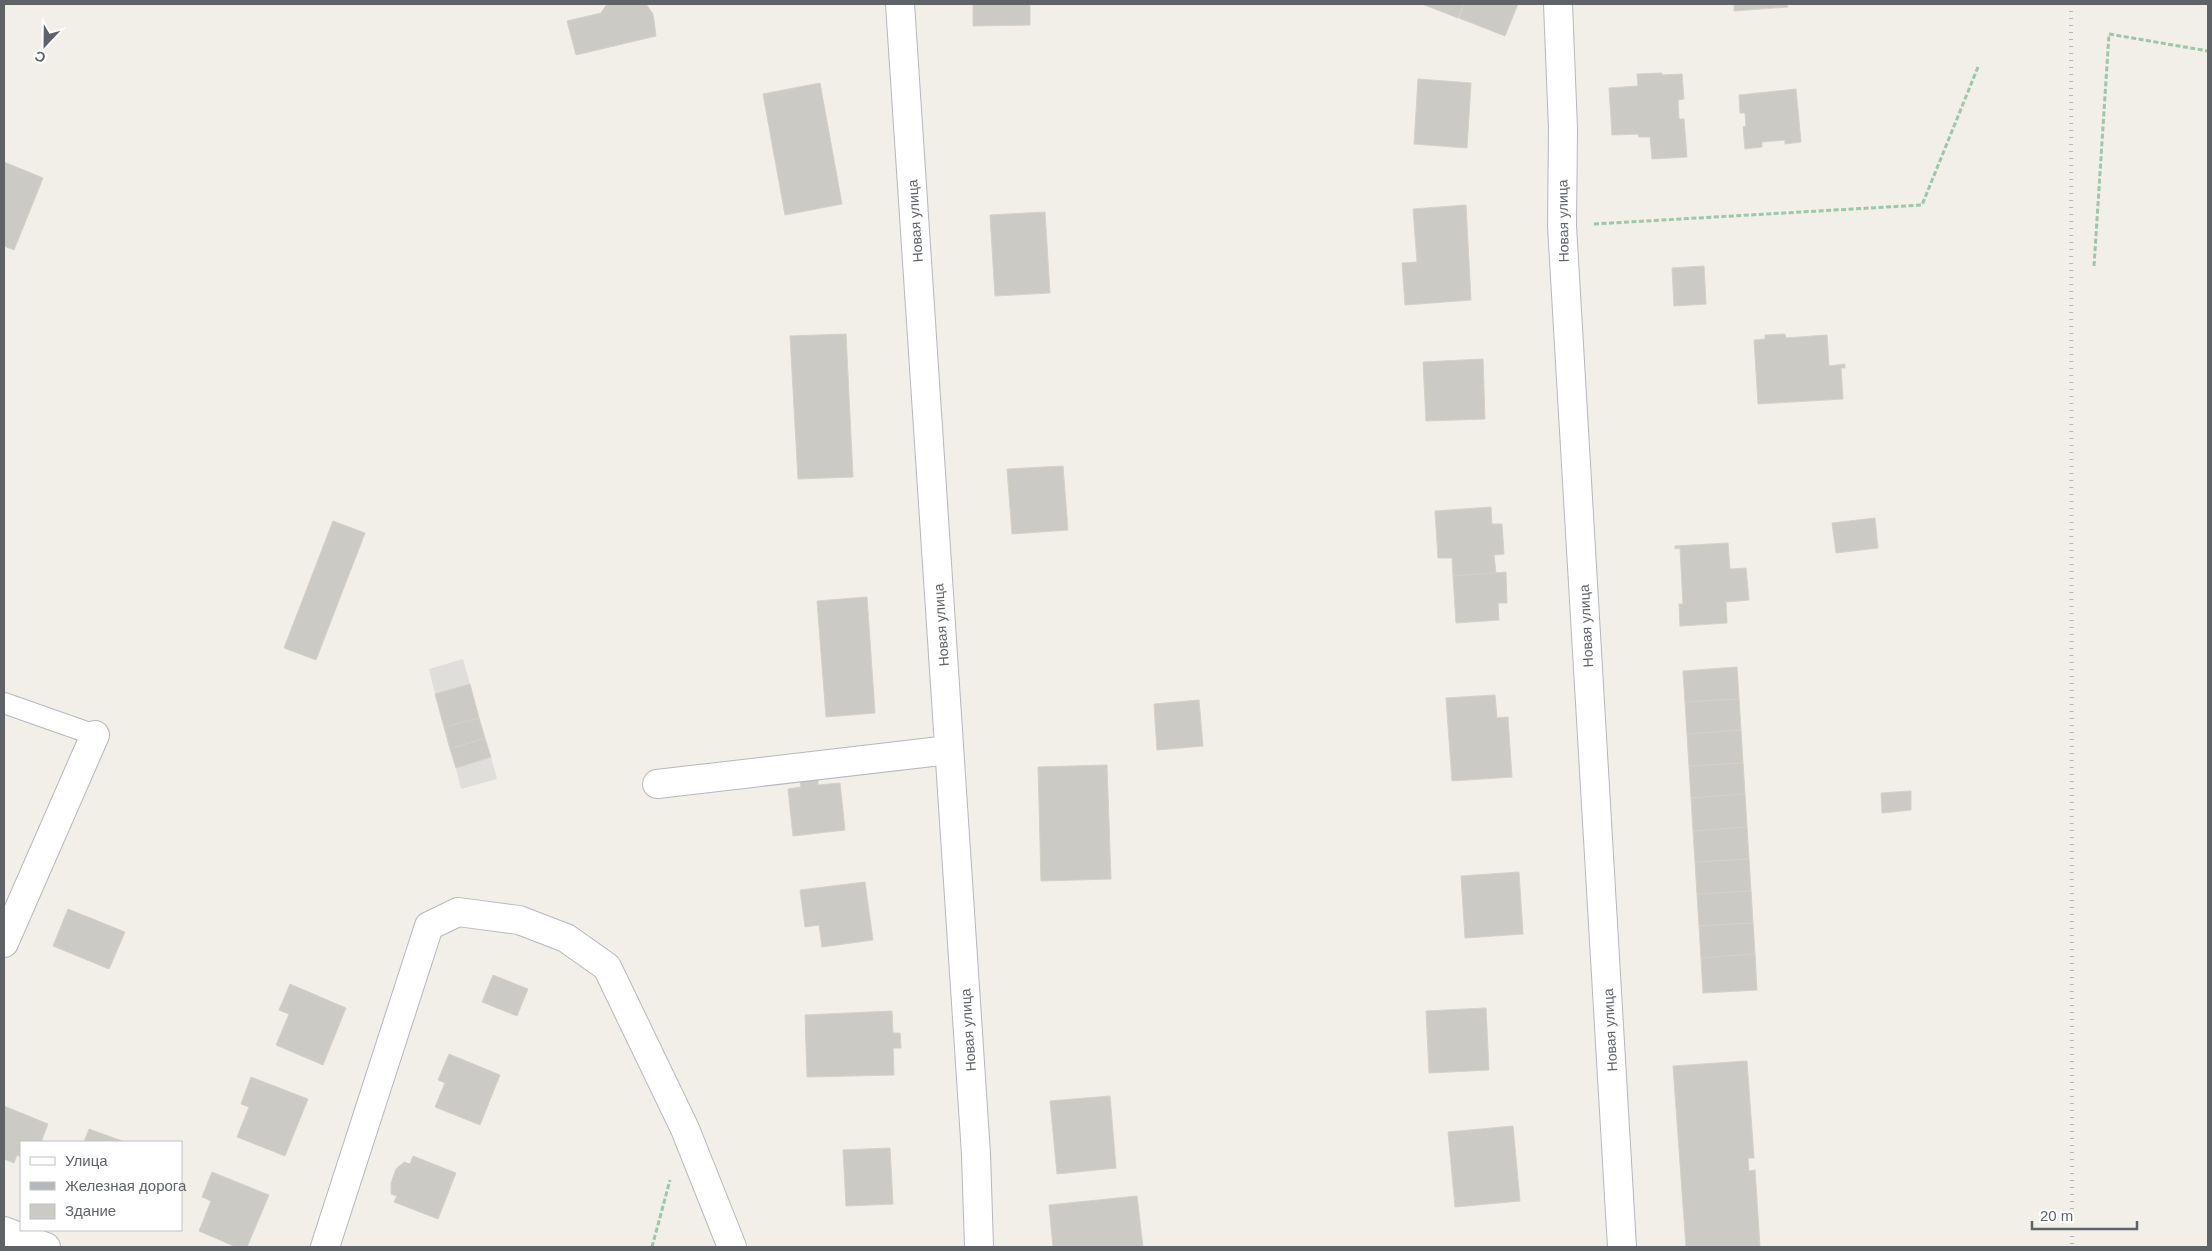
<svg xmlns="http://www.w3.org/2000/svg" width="2212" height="1251" viewBox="0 0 2212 1251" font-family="Helvetica,sans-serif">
<rect width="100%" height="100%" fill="#f1efe8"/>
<g fill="#e0deda">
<path d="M 463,659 L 470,684 L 435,694 L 429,669 Z"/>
<path d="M 491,757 L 497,779 L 461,789 L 456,768 Z"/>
</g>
<g fill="#cccac5" stroke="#d6d1c6">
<path d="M 607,4 L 646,4 L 653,14 L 656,36 L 576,55 L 567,21 L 601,13 Z"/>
<path d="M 973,4 L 1030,4 L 1030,25 L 973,26 Z"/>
<path d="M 1422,4 L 1464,4 L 1458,18 Z"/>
<path d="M 1464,4 L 1518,4 L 1505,36 L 1459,18 Z"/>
<path d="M 1734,4 L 1787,4 L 1788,7 L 1734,11 Z"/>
<path d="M 1662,73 L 1662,75 L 1682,74 L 1684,99 L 1678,100 L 1679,119 L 1684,119 L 1687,157 L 1652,159 L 1650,137 L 1639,137 L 1638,134 L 1612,135 L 1609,88 L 1638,86 L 1637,74 Z"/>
<path d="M 1418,79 L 1471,83 L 1467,148 L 1414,144 Z"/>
<path d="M 820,83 L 842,204 L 785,215 L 763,94 Z"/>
<path d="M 1796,89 L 1801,142 L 1785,144 L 1785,140 L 1762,142 L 1762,147 L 1745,149 L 1743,127 L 1746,126 L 1745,113 L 1740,113 L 1739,95 Z"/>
<path d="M 4,162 L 43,178 L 14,250 L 4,246 Z"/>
<path d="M 1466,205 L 1471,300 L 1405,305 L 1402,263 L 1417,262 L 1413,209 Z"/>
<path d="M 1045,212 L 1050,293 L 995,296 L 990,215 Z"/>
<path d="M 1704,266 L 1706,304 L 1674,306 L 1672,268 Z"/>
<path d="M 846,334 L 853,477 L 798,479 L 790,336 Z"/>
<path d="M 1785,334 L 1786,338 L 1827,335 L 1829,366 L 1845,364 L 1845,368 L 1841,368 L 1843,399 L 1758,404 L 1754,340 L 1765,339 L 1765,335 Z"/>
<path d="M 1483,359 L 1485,419 L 1426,421 L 1423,362 Z"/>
<path d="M 1063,466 L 1068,530 L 1012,534 L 1007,469 Z"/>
<path d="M 1491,507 L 1492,524 L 1502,524 L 1504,554 L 1494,555 L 1496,573 L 1453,576 L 1452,558 L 1438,558 L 1435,511 Z"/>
<path d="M 1875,518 L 1878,548 L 1836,553 L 1832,523 Z"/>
<path d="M 333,521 L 365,533 L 316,660 L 284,648 Z"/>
<path d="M 1728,543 L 1730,569 L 1746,568 L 1749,600 L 1726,602 L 1727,623 L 1680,626 L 1679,604 L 1683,604 L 1680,548 L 1675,549 L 1675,546 Z"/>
<path d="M 1506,572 L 1507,603 L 1498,603 L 1499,620 L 1456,623 L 1453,576 Z"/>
<path d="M 867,597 L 875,713 L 826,717 L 817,601 Z"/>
<path d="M 1737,667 L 1739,699 L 1685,702 L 1683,671 Z"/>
<path d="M 470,684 L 479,718 L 444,727 L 435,694 Z"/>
<path d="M 1495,695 L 1497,718 L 1508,717 L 1512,777 L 1452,781 L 1446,698 Z"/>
<path d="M 1739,699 L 1741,730 L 1687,734 L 1685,702 Z"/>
<path d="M 1199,700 L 1203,746 L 1157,750 L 1154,704 Z"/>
<path d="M 479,718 L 485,738 L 450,749 L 444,727 Z"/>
<path d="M 1741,730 L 1743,763 L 1689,766 L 1687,734 Z"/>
<path d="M 485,738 L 491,757 L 456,768 L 450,749 Z"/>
<path d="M 1743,763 L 1745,794 L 1691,798 L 1689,766 Z"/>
<path d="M 1107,765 L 1111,879 L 1041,881 L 1038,767 Z"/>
<path d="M 818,778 L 818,785 L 840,783 L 845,830 L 793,836 L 788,789 L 801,787 L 800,780 Z"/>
<path d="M 1911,791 L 1911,810 L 1882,813 L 1881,793 Z"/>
<path d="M 1745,794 L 1747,827 L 1693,831 L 1691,798 Z"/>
<path d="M 1747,827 L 1749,859 L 1695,862 L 1693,831 Z"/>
<path d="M 1749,859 L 1751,891 L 1697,894 L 1695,862 Z"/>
<path d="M 1519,872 L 1523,934 L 1465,938 L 1461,876 Z"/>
<path d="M 865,882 L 873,940 L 822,947 L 819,925 L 805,927 L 800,890 Z"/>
<path d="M 1751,891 L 1753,923 L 1699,926 L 1697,894 Z"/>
<path d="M 68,909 L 125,932 L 109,969 L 53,946 Z"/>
<path d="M 1753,923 L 1755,954 L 1701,958 L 1699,926 Z"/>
<path d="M 1755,954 L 1757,990 L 1703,993 L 1701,958 Z"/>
<path d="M 493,975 L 528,989 L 517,1016 L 482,1002 Z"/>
<path d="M 290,984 L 346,1008 L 323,1065 L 276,1045 L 289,1014 L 279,1010 Z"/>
<path d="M 1486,1008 L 1489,1070 L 1429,1073 L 1426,1011 Z"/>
<path d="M 892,1011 L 893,1033 L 900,1033 L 901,1048 L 893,1048 L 894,1075 L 807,1077 L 805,1015 Z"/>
<path d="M 449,1054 L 500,1075 L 480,1125 L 435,1107 L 445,1083 L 438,1080 Z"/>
<path d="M 1747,1061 L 1754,1158 L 1748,1158 L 1749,1171 L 1755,1170 L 1760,1247 L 1686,1247 L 1673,1066 Z"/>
<path d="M 251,1077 L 308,1099 L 285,1156 L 237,1137 L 249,1107 L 241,1104 Z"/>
<path d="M 1110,1096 L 1116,1168 L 1057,1174 L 1050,1101 Z"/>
<path d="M 4,1106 L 48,1124 L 41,1142 L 21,1142 L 21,1157 L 17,1155 L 14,1163 L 4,1159 Z"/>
<path d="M 1513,1126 L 1520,1201 L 1455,1207 L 1448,1132 Z"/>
<path d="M 89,1129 L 125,1142 L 84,1142 Z"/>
<path d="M 890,1148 L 893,1204 L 846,1206 L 843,1150 Z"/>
<path d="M 413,1156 L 456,1173 L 438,1219 L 394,1202 L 397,1196 L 391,1194 L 391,1183 L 396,1169 L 404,1162 L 410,1164 Z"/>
<path d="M 212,1172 L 269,1195 L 247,1247 L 236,1247 L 199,1231 L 211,1201 L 202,1197 Z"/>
<path d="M 1137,1196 L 1143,1247 L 1053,1247 L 1049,1205 Z"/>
</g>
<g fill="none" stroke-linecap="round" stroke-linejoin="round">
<defs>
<path id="service" d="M 4,703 L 95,735"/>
<g id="minor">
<path d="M 900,4 L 976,1154 L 979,1247"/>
<path d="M 1558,4 L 1563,129 L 1562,226 L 1622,1247"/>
<path d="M 657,784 L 949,750"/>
<path d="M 4,943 L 95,735"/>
<path d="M 4,1231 L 46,1247"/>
<path d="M 325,1247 L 429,926 L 458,912 L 519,920 L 566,938 L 607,967 L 685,1129 L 732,1247"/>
</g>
</defs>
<use href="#service" stroke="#b5b8bc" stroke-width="22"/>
<use href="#minor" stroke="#b5b8bc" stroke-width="30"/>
<g stroke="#9cc7a9" stroke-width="3" stroke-dasharray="5 2.5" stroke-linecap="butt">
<path d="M 1594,224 L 1922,205 L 1978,67"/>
<path d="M 2094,266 L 2109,34 L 2208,51"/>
<path d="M 652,1247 L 670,1180"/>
</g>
<use href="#service" stroke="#fff" stroke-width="20"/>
<use href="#minor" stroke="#fff" stroke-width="28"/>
<path stroke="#b6b7b8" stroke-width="4" stroke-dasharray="1 6" stroke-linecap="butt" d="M 2071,4 L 2072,1247"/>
</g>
<g text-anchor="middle" stroke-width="4" stroke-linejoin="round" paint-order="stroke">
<g font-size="14" fill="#5f6368" stroke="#fff">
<text transform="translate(915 221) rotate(-94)" y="5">Новая улица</text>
<text transform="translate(1563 221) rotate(-91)" y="5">Новая улица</text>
<text transform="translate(941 625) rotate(-94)" y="5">Новая улица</text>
<text transform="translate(1586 626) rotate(-93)" y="5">Новая улица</text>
<text transform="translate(968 1030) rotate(-94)" y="5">Новая улица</text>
<text transform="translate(1610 1030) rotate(-93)" y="5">Новая улица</text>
</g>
</g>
<rect width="2212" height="1251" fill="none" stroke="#5f6368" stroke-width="10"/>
<rect x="20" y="1141" width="162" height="90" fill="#ffffff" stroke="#bfc1c3"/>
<rect x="30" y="1157" width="25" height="8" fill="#ffffff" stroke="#bfc1c3"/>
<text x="65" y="1166" font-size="15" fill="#5f6368">Улица</text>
<rect x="30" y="1182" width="25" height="8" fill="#b6b7b8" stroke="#bfc1c3"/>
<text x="65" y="1191" font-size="15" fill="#5f6368">Железная дорога</text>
<rect x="30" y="1204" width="25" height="15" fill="#cccac5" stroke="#bfc1c3"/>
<text x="65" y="1216" font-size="15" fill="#5f6368">Здание</text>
<g transform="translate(45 45) rotate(202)" stroke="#ffffff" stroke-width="4" paint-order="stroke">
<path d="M0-4L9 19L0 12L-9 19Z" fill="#5f6368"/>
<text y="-8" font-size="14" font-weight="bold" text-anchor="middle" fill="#5f6368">С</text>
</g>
<path d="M2032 1221v8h105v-8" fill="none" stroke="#5f6368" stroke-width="2.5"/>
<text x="2040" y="1221" font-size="15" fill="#5f6368" stroke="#ffffff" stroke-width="4" paint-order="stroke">20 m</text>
</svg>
